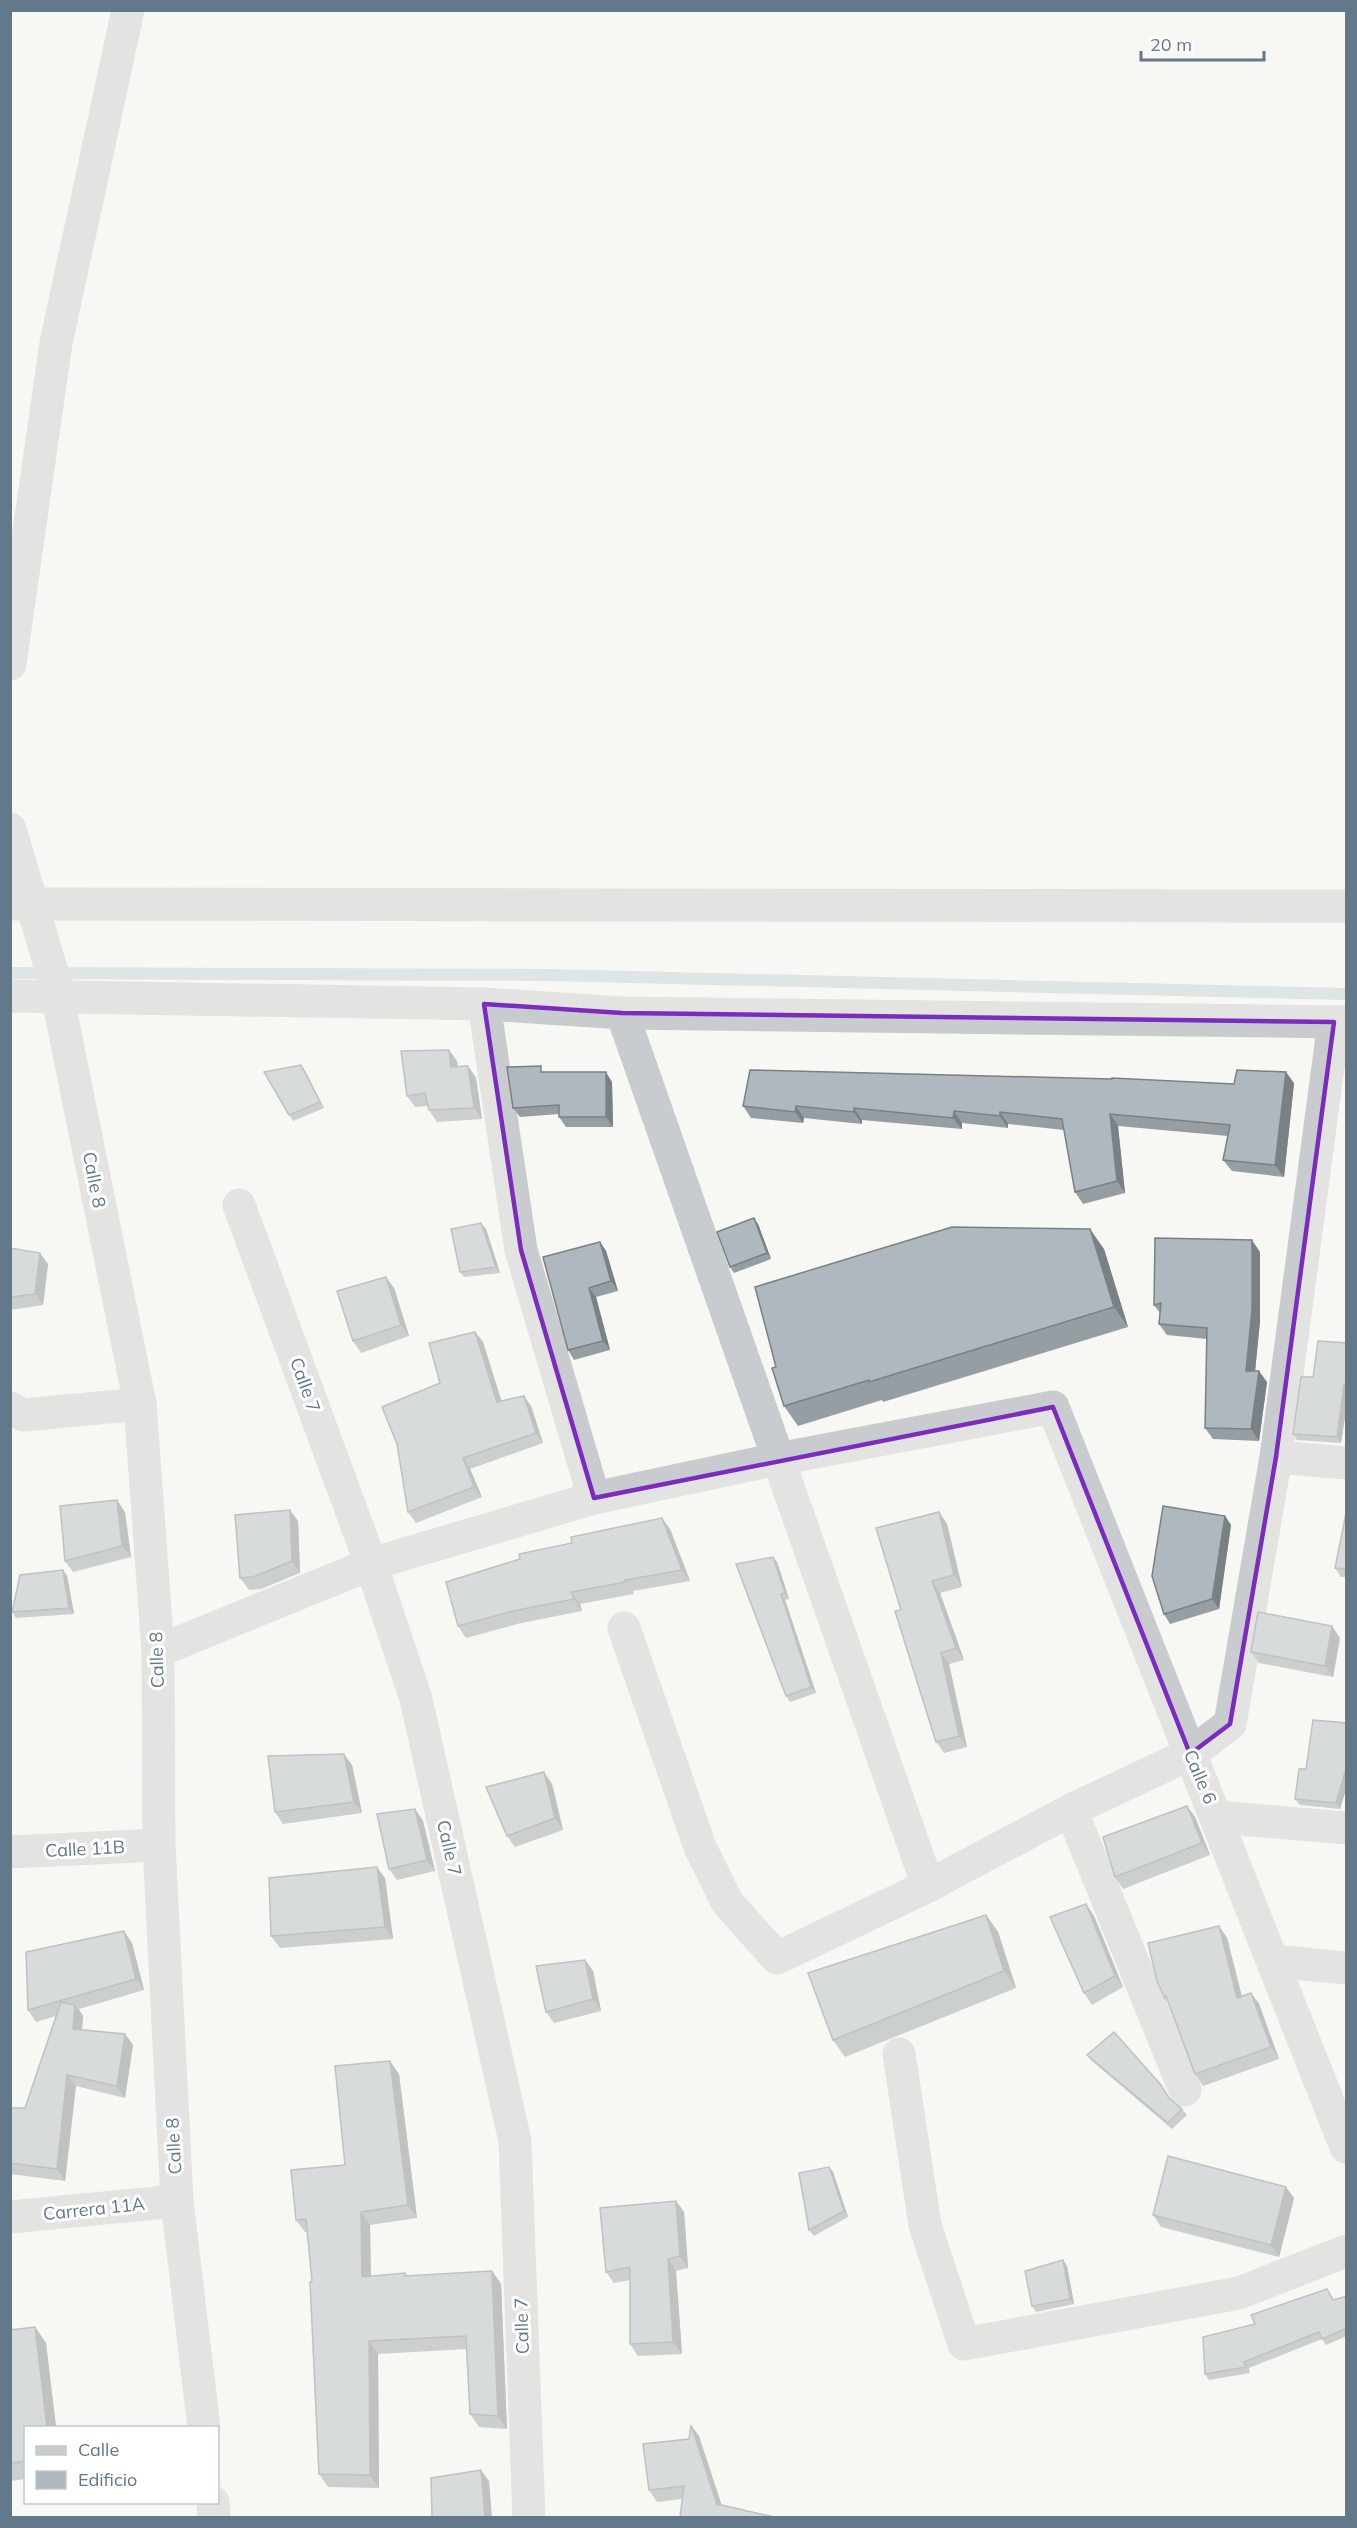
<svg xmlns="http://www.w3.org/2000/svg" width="1357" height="2528" viewBox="0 0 1357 2528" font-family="Mulish,sans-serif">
<rect width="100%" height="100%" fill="#f7f7f3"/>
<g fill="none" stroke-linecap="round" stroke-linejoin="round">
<path stroke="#c0cdd2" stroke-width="12" d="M 10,973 L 548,975 L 1346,994"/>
<g stroke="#c9cccf" stroke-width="33">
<path d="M 10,904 L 1346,906"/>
<path d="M 10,996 L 484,1004 L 622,1013 L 1346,1022"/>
<path d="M 484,1004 L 521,1250 L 594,1498"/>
<path d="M 622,1013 L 928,1886"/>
<path d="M 239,1205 L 371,1564 L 416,1699 L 515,2141 L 529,2518"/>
<path d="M 10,1408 L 24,1415 L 140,1404"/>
<path d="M 1276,1457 L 1346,1463"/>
<path d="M 624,1628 L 700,1847 L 727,1902 L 777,1958 L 928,1886 L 1071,1810 L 1190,1754 L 1230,1724 L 1276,1457 L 1334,1022"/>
<path d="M 158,1651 L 371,1564 L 594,1498 L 778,1459 L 1053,1407 L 1346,2147"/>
<path d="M 1071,1810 L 1185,2090"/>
<path d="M 1217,1817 L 1346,1828"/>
<path d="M 10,1852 L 159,1845"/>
<path d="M 1273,1961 L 1346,1968"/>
<path d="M 899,2054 L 925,2225 L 964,2344 L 1239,2293 L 1346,2251"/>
<path d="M 10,2217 L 177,2201"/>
</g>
<g stroke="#c9cccf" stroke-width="33">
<path d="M 10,664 L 56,343 L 128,10"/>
<path d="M 10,829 L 54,979 L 140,1404 L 158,1651 L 159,1845 L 177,2201 L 204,2428"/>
<path d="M 213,2502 L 214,2518"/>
</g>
</g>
<g fill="#969ea3">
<path d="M 457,1061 L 458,1067 L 468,1066 L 476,1078 L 482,1119 L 437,1122 L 429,1110 L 428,1106 L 415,1107 L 407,1096 Z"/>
<path d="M 301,1065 L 305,1071 L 324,1108 L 293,1121 L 289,1115 Z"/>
<path d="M 545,1072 L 612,1082 L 613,1127 L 566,1127 L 559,1117 L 559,1114 L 520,1117 L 513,1108 Z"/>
<path d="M 1294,1083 L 1284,1177 L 1232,1171 L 1223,1160 L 1228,1136 L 1118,1126 L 1125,1193 L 1083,1204 L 1075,1192 L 1064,1130 L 1008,1124 L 1008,1128 L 962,1123 L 962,1129 L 862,1120 L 862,1124 L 804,1118 L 803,1123 L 751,1118 L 743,1106 L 1234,1084 Z"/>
<path d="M 758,1224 L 771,1259 L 734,1273 L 730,1267 Z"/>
<path d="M 486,1229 L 500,1273 L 464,1277 L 460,1272 Z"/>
<path d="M 600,1242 L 606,1251 L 618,1291 L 596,1297 L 610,1350 L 574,1360 L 568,1350 Z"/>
<path d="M 10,1248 L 48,1264 L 43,1305 L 10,1310 Z"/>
<path d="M 1104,1249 L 1128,1327 L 883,1402 L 882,1400 L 798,1426 L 784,1406 Z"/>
<path d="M 1260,1252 L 1260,1321 L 1255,1371 L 1267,1382 L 1259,1441 L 1213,1439 L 1205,1428 L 1207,1339 L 1167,1335 L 1159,1324 L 1160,1313 L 1154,1305 Z"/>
<path d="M 394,1288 L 409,1336 L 361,1353 L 353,1341 Z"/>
<path d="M 475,1332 L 483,1342 L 501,1401 L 531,1406 L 543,1443 L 470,1469 L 482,1497 L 416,1523 L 408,1512 L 440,1383 Z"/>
<path d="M 1347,1343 L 1347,1404 L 1341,1443 L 1297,1440 L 1293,1434 L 1313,1377 Z"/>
<path d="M 1347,1508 L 1347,1577 L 1341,1577 L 1335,1568 Z"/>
<path d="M 125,1512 L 131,1557 L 73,1572 L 65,1561 Z"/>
<path d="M 939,1512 L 947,1524 L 962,1587 L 940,1593 L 964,1660 L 949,1664 L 967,1747 L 944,1753 L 936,1742 L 901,1610 Z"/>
<path d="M 1225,1516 L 1231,1525 L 1219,1609 L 1170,1624 L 1164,1614 Z"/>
<path d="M 298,1521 L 300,1573 L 261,1589 L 249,1590 L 240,1578 Z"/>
<path d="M 670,1529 L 690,1581 L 633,1591 L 634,1594 L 580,1604 L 582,1611 L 521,1623 L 466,1638 L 458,1626 Z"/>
<path d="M 777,1562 L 789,1599 L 785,1600 L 816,1693 L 790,1702 L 786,1696 Z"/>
<path d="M 63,1570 L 67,1576 L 74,1614 L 16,1618 L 12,1612 Z"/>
<path d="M 1340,1638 L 1333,1677 L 1259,1663 L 1251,1652 Z"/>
<path d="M 1347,1723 L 1347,1786 L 1340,1809 L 1300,1805 L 1295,1799 L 1306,1769 Z"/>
<path d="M 352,1765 L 362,1813 L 283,1824 L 275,1812 Z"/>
<path d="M 552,1784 L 563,1830 L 515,1847 L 507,1836 Z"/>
<path d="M 1187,1806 L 1195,1817 L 1210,1855 L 1123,1889 L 1115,1877 Z"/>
<path d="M 415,1809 L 423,1821 L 435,1871 L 397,1880 L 389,1869 Z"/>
<path d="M 385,1878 L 393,1939 L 280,1948 L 271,1936 Z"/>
<path d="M 1086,1904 L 1094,1916 L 1123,1987 L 1092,2005 L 1084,1993 Z"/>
<path d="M 986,1915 L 998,1932 L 1016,1988 L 845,2057 L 833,2040 Z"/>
<path d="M 1219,1926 L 1227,1938 L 1242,1996 L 1251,1993 L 1259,2004 L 1279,2059 L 1203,2086 L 1195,2074 Z"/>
<path d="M 132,1943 L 144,1990 L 79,2009 L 83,2016 L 82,2030 L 125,2034 L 133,2045 L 125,2098 L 76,2086 L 65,2181 L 10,2174 L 10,2108 L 25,2108 L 56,2016 L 36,2022 L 28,2010 Z"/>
<path d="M 585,1960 L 593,1971 L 601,2011 L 554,2023 L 546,2012 Z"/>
<path d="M 1087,2055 L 1161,2085 L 1170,2099 L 1182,2109 L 1187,2115 L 1172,2129 L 1092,2061 Z"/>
<path d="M 399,2074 L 417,2218 L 370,2225 L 371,2276 L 405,2273 L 407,2276 L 492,2271 L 501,2284 L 507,2429 L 479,2427 L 470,2414 L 467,2349 L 378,2354 L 379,2488 L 328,2487 L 319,2474 L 312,2281 L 307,2232 L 305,2232 L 296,2220 L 345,2165 Z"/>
<path d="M 829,2167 L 833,2172 L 848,2217 L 814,2236 L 809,2230 Z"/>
<path d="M 1294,2198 L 1279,2257 L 1161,2227 L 1153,2215 Z"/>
<path d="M 676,2201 L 684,2212 L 688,2268 L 676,2271 L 682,2354 L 638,2356 L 630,2344 L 630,2280 L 614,2283 L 606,2272 Z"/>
<path d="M 1067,2266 L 1074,2304 L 1036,2312 L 1032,2306 Z"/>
<path d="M 1331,2295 L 1334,2300 L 1347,2296 L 1347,2336 L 1326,2345 L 1322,2339 L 1249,2368 L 1250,2373 L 1209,2380 L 1205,2374 L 1255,2324 Z"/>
<path d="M 35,2327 L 46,2343 L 56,2427 L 26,2427 L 26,2479 L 10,2481 L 10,2330 Z"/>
<path d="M 699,2436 L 682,2499 L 657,2502 L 649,2490 L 689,2439 Z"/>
</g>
<g fill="#7a8185">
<path d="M 449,1050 L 457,1061 L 459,1079 L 451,1067 Z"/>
<path d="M 301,1065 L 305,1071 L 324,1108 L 320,1102 Z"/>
<path d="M 468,1066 L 476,1078 L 482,1119 L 474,1108 Z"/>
<path d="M 606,1072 L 612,1082 L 613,1127 L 606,1117 Z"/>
<path d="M 1286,1072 L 1294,1083 L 1284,1177 L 1275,1165 Z"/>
<path d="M 796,1106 L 804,1118 L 803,1123 L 795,1112 Z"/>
<path d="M 854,1108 L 862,1120 L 862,1124 L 854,1112 Z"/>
<path d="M 954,1111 L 962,1123 L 962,1129 L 953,1118 Z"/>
<path d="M 1000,1112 L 1008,1124 L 1008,1128 L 1000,1116 Z"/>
<path d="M 1110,1114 L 1118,1126 L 1125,1193 L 1117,1181 Z"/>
<path d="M 754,1218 L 758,1224 L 771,1259 L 767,1253 Z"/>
<path d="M 481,1223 L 486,1229 L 500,1273 L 496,1267 Z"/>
<path d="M 1090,1229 L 1104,1249 L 1128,1327 L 1114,1307 Z"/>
<path d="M 1252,1240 L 1260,1252 L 1260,1321 L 1254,1382 L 1246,1371 Z"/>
<path d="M 600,1242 L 606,1251 L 618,1291 L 611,1281 Z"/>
<path d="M 40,1253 L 48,1264 L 43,1305 L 35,1294 Z"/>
<path d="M 386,1277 L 394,1288 L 409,1336 L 401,1325 Z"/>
<path d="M 589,1288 L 596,1297 L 610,1350 L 603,1341 Z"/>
<path d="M 475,1332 L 483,1342 L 505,1412 L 497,1402 Z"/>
<path d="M 1259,1371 L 1267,1382 L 1259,1441 L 1251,1429 Z"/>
<path d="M 1344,1384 L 1347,1388 L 1347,1404 L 1341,1443 L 1337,1437 Z"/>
<path d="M 524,1396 L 531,1406 L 543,1443 L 536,1433 Z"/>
<path d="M 463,1458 L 470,1469 L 482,1497 L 474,1487 Z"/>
<path d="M 117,1500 L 125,1512 L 131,1557 L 122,1546 Z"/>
<path d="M 290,1510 L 298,1521 L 300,1573 L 292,1561 Z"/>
<path d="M 939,1512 L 947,1524 L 962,1587 L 954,1575 Z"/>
<path d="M 1225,1516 L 1231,1525 L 1219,1609 L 1212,1599 Z"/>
<path d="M 662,1518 L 670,1529 L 690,1581 L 682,1570 Z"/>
<path d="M 773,1557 L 777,1562 L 789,1599 L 785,1593 Z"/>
<path d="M 63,1570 L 67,1576 L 74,1614 L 69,1608 Z"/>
<path d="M 932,1581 L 940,1593 L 964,1660 L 956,1648 Z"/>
<path d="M 571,1592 L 580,1604 L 582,1611 L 574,1599 Z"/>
<path d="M 781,1594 L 785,1600 L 816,1693 L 811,1687 Z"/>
<path d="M 1332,1626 L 1340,1638 L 1333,1677 L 1325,1666 Z"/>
<path d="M 941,1653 L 949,1664 L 967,1747 L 959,1736 Z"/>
<path d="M 344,1754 L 352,1765 L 362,1813 L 354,1802 Z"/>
<path d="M 1347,1765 L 1347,1786 L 1340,1809 L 1336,1803 Z"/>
<path d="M 544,1772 L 552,1784 L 563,1830 L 555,1818 Z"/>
<path d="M 1187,1806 L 1195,1817 L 1210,1855 L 1202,1843 Z"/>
<path d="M 415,1809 L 423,1821 L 435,1871 L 427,1860 Z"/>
<path d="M 377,1867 L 385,1878 L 393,1939 L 385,1927 Z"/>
<path d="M 1086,1904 L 1094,1916 L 1123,1987 L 1115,1976 Z"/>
<path d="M 986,1915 L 998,1932 L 1016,1988 L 1004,1971 Z"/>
<path d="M 1219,1926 L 1227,1938 L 1245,2010 L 1237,1998 Z"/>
<path d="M 124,1931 L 132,1943 L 144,1990 L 136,1979 Z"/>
<path d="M 585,1960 L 593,1971 L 601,2011 L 593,1999 Z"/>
<path d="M 1251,1993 L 1259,2004 L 1279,2059 L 1271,2047 Z"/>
<path d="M 75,2005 L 83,2016 L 81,2041 L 73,2029 Z"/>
<path d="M 125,2034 L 133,2045 L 125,2098 L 117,2086 Z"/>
<path d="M 390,2061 L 399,2074 L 417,2218 L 408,2205 Z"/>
<path d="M 67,2075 L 76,2086 L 65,2181 L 57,2169 Z"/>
<path d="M 829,2167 L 833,2172 L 848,2217 L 844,2211 Z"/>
<path d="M 1286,2187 L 1294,2198 L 1279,2257 L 1271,2245 Z"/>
<path d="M 676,2201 L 684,2212 L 688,2268 L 680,2256 Z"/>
<path d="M 361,2212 L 370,2225 L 371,2290 L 362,2277 Z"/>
<path d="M 668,2259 L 676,2271 L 682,2354 L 673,2342 Z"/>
<path d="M 1063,2260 L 1067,2266 L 1074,2304 L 1070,2299 Z"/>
<path d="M 492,2271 L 501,2284 L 507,2429 L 498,2416 Z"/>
<path d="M 35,2327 L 46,2343 L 56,2427 L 47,2427 Z"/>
<path d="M 369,2341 L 378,2354 L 379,2488 L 370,2475 Z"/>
<path d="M 691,2425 L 699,2436 L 725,2515 L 717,2504 Z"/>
<path d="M 481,2470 L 489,2481 L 492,2517 L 485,2517 Z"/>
</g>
<g fill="#afb8be" stroke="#7a8185" stroke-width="1.5">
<path d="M 449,1050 L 451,1067 L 468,1066 L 474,1108 L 429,1110 L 425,1093 L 407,1096 L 401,1051 Z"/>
<path d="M 301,1065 L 320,1102 L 289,1115 L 264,1072 Z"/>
<path d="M 541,1066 L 541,1072 L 606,1072 L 606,1117 L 559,1117 L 559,1105 L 513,1108 L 507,1067 Z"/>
<path d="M 750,1070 L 1112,1079 L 1112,1078 L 1234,1084 L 1237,1070 L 1286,1072 L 1275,1165 L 1223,1160 L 1230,1125 L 1110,1114 L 1117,1181 L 1075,1192 L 1062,1119 L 1000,1112 L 1000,1116 L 954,1111 L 953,1118 L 854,1108 L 854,1112 L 796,1106 L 795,1112 L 743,1106 Z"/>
<path d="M 754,1218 L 767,1253 L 730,1267 L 717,1232 Z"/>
<path d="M 481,1223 L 496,1267 L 460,1272 L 451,1229 Z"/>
<path d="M 952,1227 L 1090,1229 L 1114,1307 L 869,1382 L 869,1380 L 784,1406 L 772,1368 L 776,1367 L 755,1287 Z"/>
<path d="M 1155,1238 L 1252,1240 L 1252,1309 L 1246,1371 L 1259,1371 L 1251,1429 L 1205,1428 L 1207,1328 L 1159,1324 L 1161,1303 L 1154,1305 Z"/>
<path d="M 600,1242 L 611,1281 L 589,1288 L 603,1341 L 568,1350 L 543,1257 Z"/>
<path d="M 10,1248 L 40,1253 L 35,1294 L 10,1297 Z"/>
<path d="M 386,1277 L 401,1325 L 353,1341 L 337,1291 Z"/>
<path d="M 475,1332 L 497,1402 L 524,1396 L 536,1433 L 463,1458 L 474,1487 L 408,1512 L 397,1444 L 382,1407 L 440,1383 L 429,1343 Z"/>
<path d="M 1318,1341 L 1347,1343 L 1347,1384 L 1344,1384 L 1337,1437 L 1293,1434 L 1301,1377 L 1313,1377 Z"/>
<path d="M 117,1500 L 122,1546 L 65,1561 L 60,1506 Z"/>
<path d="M 1163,1506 L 1225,1516 L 1212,1599 L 1164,1614 L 1152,1576 Z"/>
<path d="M 1347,1508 L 1347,1569 L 1335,1568 Z"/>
<path d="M 290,1510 L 292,1561 L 253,1577 L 240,1578 L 235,1515 Z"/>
<path d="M 939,1512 L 954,1575 L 932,1581 L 956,1648 L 941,1653 L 959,1736 L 936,1742 L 895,1611 L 901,1610 L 876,1528 Z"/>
<path d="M 662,1518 L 682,1570 L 625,1580 L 626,1582 L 571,1592 L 574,1599 L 513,1611 L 458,1626 L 446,1582 L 520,1559 L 519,1554 L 572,1543 L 571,1537 Z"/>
<path d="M 773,1557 L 785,1593 L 781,1594 L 811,1687 L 786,1696 L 736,1564 Z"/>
<path d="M 63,1570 L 69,1608 L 12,1612 L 20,1575 Z"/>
<path d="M 1258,1612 L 1332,1626 L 1325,1666 L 1251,1652 Z"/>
<path d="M 1313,1720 L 1347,1723 L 1347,1765 L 1336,1803 L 1295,1799 L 1299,1769 L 1306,1769 Z"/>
<path d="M 344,1754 L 354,1802 L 275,1812 L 268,1756 Z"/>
<path d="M 544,1772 L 555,1818 L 507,1836 L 486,1787 Z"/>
<path d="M 1187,1806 L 1202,1843 L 1115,1877 L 1103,1837 Z"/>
<path d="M 415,1809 L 427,1860 L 389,1869 L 377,1814 Z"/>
<path d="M 377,1867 L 385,1927 L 271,1936 L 269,1878 Z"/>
<path d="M 1086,1904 L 1115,1976 L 1084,1993 L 1050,1917 Z"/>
<path d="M 986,1915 L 1004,1971 L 833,2040 L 808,1973 Z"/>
<path d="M 1219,1926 L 1237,1998 L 1251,1993 L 1271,2047 L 1195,2074 L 1166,1996 L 1165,1999 L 1157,1981 L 1148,1943 Z"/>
<path d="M 124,1931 L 136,1979 L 28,2010 L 26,1952 Z"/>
<path d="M 585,1960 L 593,1999 L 546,2012 L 536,1966 Z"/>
<path d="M 61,2002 L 75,2005 L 73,2029 L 125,2034 L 117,2086 L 67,2075 L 57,2169 L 10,2163 L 10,2108 L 25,2108 Z"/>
<path d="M 1114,2032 L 1161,2085 L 1169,2098 L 1182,2109 L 1168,2123 L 1087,2055 Z"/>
<path d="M 390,2061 L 408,2205 L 361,2212 L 362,2277 L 405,2273 L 405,2276 L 492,2271 L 498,2416 L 470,2414 L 466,2336 L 369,2341 L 370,2475 L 319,2474 L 310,2282 L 312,2281 L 306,2219 L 296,2220 L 291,2170 L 345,2165 L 335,2066 Z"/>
<path d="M 1168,2156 L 1286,2187 L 1271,2245 L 1153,2215 Z"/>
<path d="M 829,2167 L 844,2211 L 809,2230 L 799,2173 Z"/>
<path d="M 676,2201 L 680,2256 L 668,2259 L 673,2342 L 630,2344 L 630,2267 L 606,2272 L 600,2208 Z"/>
<path d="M 1063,2260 L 1070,2299 L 1032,2306 L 1025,2271 Z"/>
<path d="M 1327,2289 L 1333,2300 L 1347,2296 L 1347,2328 L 1322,2339 L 1319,2332 L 1244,2362 L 1246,2367 L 1205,2374 L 1203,2337 L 1255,2324 L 1251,2315 Z"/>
<path d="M 35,2327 L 47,2427 L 26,2427 L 26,2461 L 10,2463 L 10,2330 Z"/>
<path d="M 691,2425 L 717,2504 L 774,2517 L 680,2517 L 684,2486 L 649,2490 L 643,2444 L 689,2439 Z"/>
<path d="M 481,2470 L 485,2517 L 432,2517 L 431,2478 Z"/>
</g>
<path d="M0 0H1357V2528H0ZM 484,1004 L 622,1013 L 1334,1022 L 1276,1457 L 1230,1724 L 1190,1754 L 1053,1407 L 594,1498 L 521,1250 Z" fill="#f7f7f3" fill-opacity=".55" fill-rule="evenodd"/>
<path fill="none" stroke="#7b2cbf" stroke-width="4.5" stroke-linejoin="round" d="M 484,1004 L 622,1013 L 1334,1022 L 1276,1457 L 1230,1724 L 1190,1754 L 1053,1407 L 594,1498 L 521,1250 Z"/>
<g text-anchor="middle" stroke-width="6" stroke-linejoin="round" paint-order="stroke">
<g font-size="18" fill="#637888" stroke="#fff">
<text transform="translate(94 1180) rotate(79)" y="6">Calle 8</text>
<text transform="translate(305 1385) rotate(70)" y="6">Calle 7</text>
<text transform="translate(157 1660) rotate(-92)" y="6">Calle 8</text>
<text transform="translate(1200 1777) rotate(67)" y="6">Calle 6</text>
<text transform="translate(449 1848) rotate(77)" y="6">Calle 7</text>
<text transform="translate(85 1849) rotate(-3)" y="6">Calle 11B</text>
<text transform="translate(174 2146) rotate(-93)" y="6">Calle 8</text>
<text transform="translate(94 2209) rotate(-6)" y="6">Carrera 11A</text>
<text transform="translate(522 2326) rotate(-92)" y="6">Calle 7</text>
</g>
</g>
<rect width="1357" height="2528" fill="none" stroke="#637888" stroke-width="24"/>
<rect x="24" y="2426" width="195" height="78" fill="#ffffff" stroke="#c1c9cf" stroke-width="1.5"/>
<rect x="36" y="2446" width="30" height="9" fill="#c9cccf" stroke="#c1c9cf" stroke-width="1.5"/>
<text x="78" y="2456" font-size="18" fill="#637888">Calle</text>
<rect x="36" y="2471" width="30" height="18" fill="#afb8be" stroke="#c1c9cf" stroke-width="1.5"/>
<text x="78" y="2486" font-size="18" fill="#637888">Edificio</text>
<path d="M1141 51v9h123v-9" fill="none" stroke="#637888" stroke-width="3"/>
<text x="1150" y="51" font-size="18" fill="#637888" stroke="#ffffff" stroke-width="4.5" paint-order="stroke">20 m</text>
</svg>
